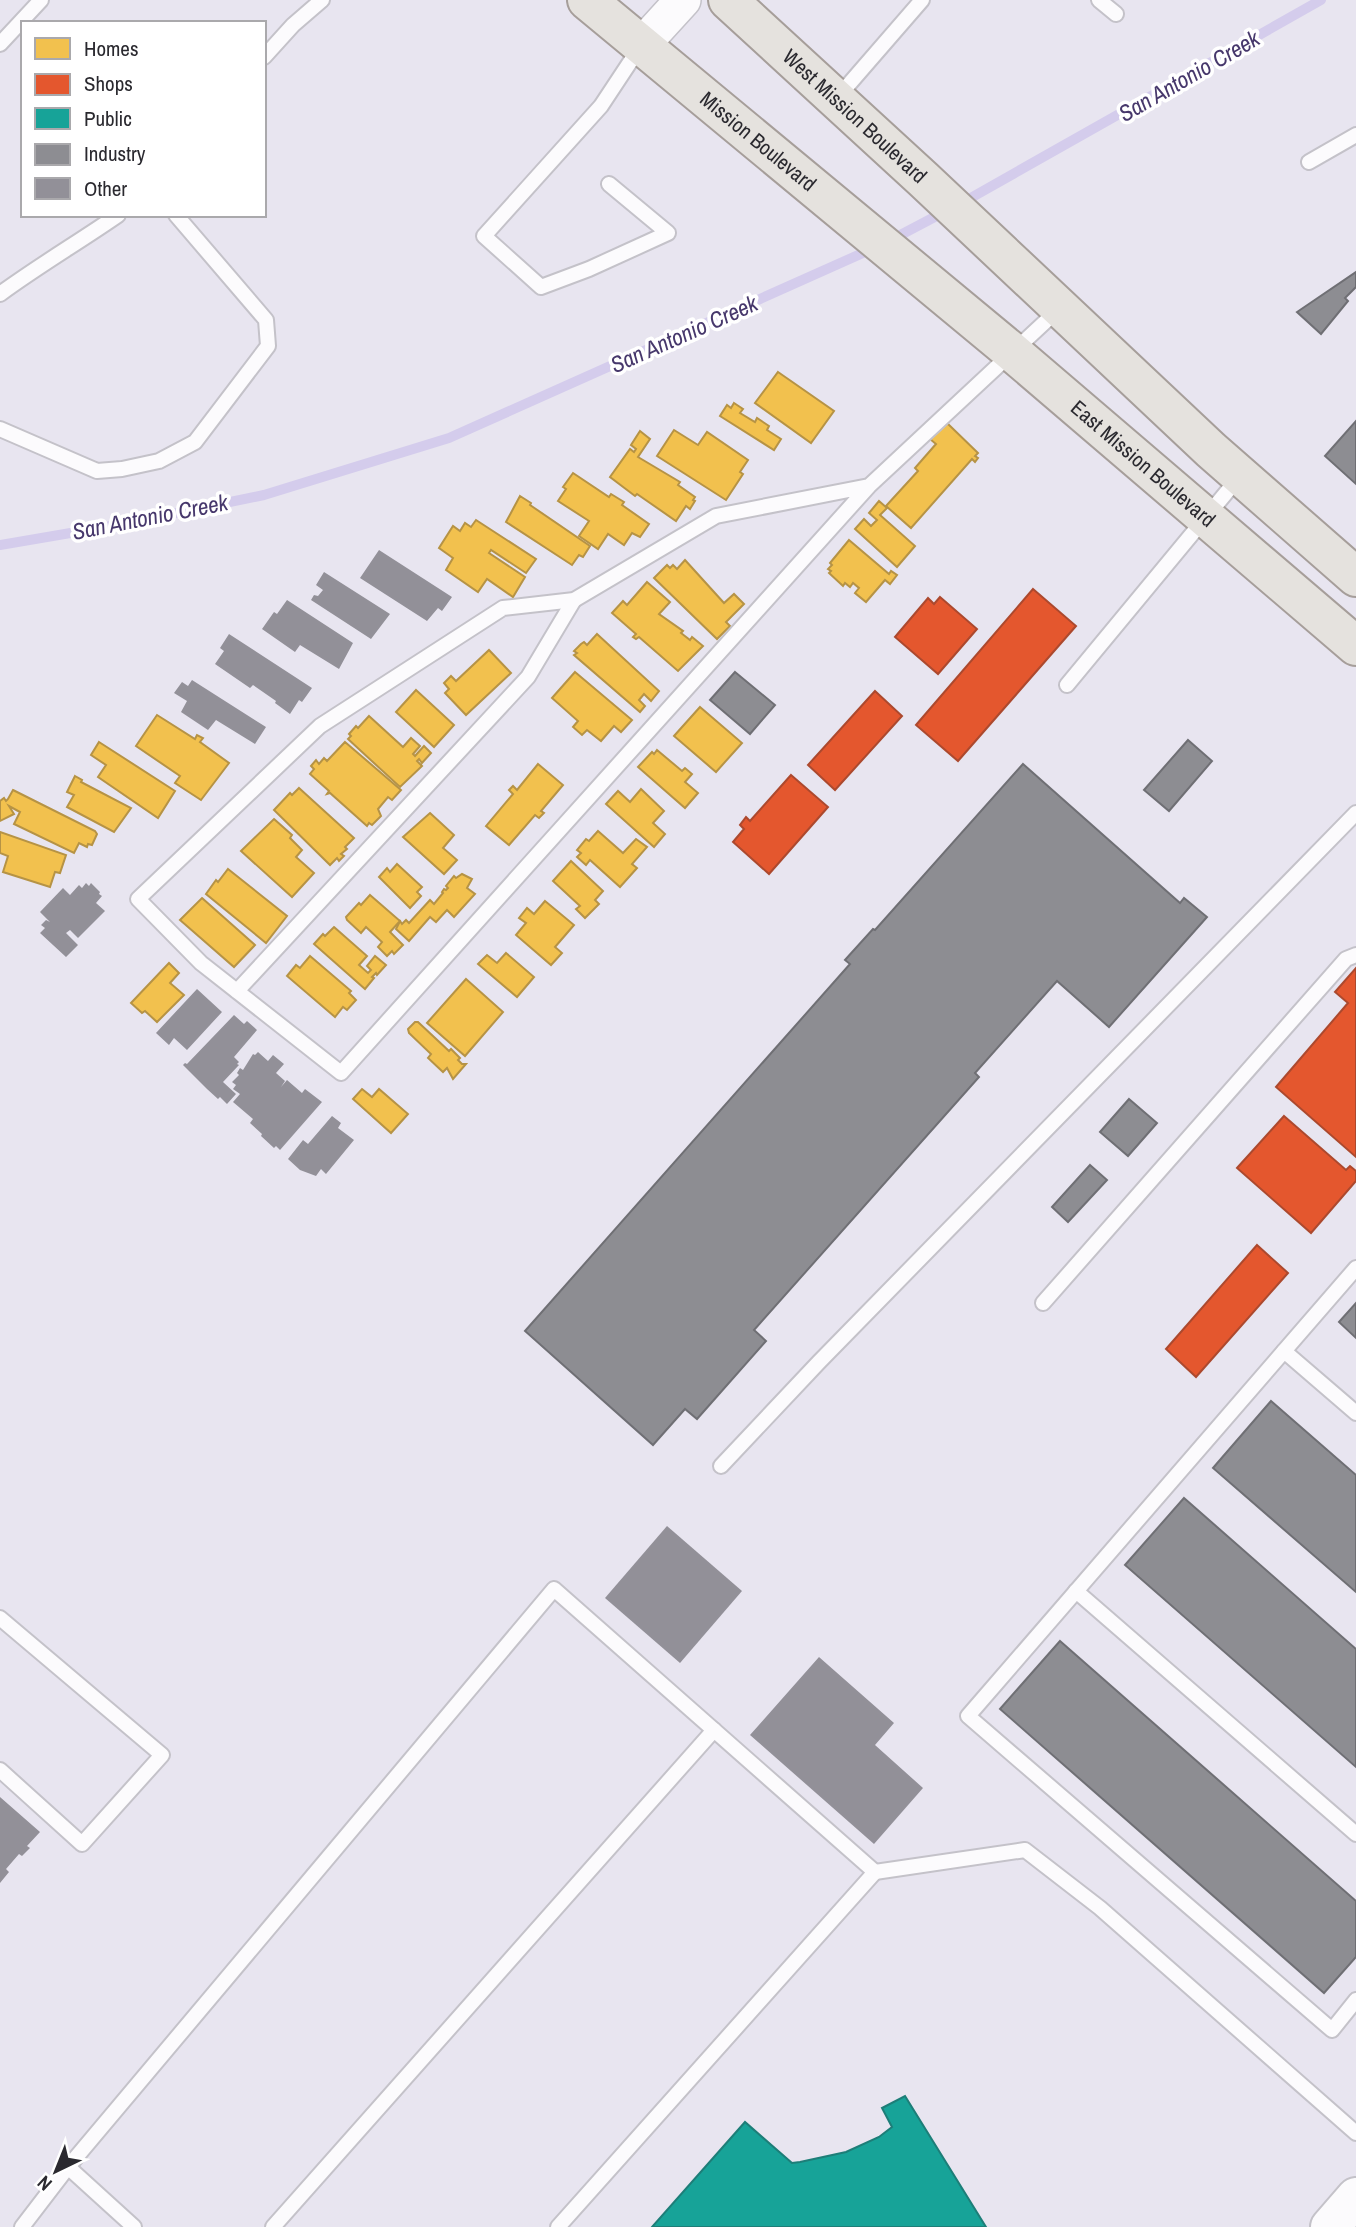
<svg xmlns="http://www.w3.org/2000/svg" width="1356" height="2227" viewBox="0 0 1356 2227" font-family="'Archivo Narrow',sans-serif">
<rect width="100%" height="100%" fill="#e8e5f0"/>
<g fill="#f2c14e" stroke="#b69345" stroke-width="2">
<path d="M 778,372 L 834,411 L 811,443 L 755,403 Z"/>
<path d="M 734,403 L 743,409 L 740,413 L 755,422 L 757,418 L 769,426 L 767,430 L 781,439 L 774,450 L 720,416 L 727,405 L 731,408 Z"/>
<path d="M 946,422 L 978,453 L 975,456 L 978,458 L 975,462 L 972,459 L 911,528 L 886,506 L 918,471 L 915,468 L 936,444 L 930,439 Z"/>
<path d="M 674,430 L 698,445 L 707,432 L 748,460 L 740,472 L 743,474 L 726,500 L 657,456 Z"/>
<path d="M 640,431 L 650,439 L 638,457 L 680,482 L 678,485 L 695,497 L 693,500 L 695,501 L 690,509 L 686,506 L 676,521 L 637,494 L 635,496 L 610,477 L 630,449 L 634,452 L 636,449 L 631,445 Z"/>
<path d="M 573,473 L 609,497 L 611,494 L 624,502 L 622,505 L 649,524 L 640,537 L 632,533 L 624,545 L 608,534 L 598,549 L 579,536 L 589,521 L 558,501 L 566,489 L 563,487 Z"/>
<path d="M 520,496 L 531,503 L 530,505 L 590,546 L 583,557 L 579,555 L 572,565 L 506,522 Z"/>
<path d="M 879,501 L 887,508 L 880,515 L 915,546 L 897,567 L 855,529 L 864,519 L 871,526 L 877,520 L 869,513 Z"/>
<path d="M 476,520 L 536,559 L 526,573 L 491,550 L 489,553 L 525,577 L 513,597 L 487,579 L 478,592 L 446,570 L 453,558 L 439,548 L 453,526 L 460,531 L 465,523 L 471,527 Z"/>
<path d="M 849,540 L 889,574 L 891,571 L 897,575 L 890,584 L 885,580 L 866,602 L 855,593 L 859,588 L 853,583 L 850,587 L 845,583 L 843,586 L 829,573 L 831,571 L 828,569 L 832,565 L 830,563 Z"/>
<path d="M 685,560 L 724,603 L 734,594 L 744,604 L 726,622 L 730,626 L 717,639 L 654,578 L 667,565 L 670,568 L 673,565 L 677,569 Z"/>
<path d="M 647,582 L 670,602 L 659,614 L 683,631 L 681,633 L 690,640 L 692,637 L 703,646 L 678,671 L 639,637 L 636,639 L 633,637 L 636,634 L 612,613 L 623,601 L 627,605 Z"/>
<path d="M 597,634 L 659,691 L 651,701 L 644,694 L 639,700 L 645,706 L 640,712 L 574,655 L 577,653 L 574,651 L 581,644 L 584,642 L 587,645 Z"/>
<path d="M 489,650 L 511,673 L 466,715 L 445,693 L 449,689 L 444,683 L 451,676 L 456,681 Z"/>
<path d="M 575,672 L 632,720 L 621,732 L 614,726 L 601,741 L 587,730 L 582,735 L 573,727 L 578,721 L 552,698 Z"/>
<path d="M 416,690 L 454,725 L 434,747 L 396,712 Z"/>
<path d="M 700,707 L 742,743 L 716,772 L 674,736 Z"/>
<path d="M 157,715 L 195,739 L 197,735 L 203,738 L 200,742 L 229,763 L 201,800 L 175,783 L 180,776 L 136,746 Z"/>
<path d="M 369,716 L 403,747 L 411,738 L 420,746 L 413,754 L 415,756 L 424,746 L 431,753 L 422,763 L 419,759 L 417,761 L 422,766 L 400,787 L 348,739 L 351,736 L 349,734 L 356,726 L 358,728 Z"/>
<path d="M 99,742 L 175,791 L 158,818 L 98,777 L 106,765 L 91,755 Z"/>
<path d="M 345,742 L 401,790 L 392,800 L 388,797 L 378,809 L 381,816 L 372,825 L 369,823 L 367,826 L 330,793 L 327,794 L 329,791 L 310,774 L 314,769 L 311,766 L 316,760 L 319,764 L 324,758 L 327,761 Z"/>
<path d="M 657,750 L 682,771 L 685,768 L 692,774 L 685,782 L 698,793 L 685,808 L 638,767 L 652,752 L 654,754 Z"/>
<path d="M 538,764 L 563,785 L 541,811 L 544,813 L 539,818 L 535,815 L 509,845 L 486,826 L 513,794 L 509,790 L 513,786 L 517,790 Z"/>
<path d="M 75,776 L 82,780 L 81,782 L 131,808 L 114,832 L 67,807 L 74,795 L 67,792 Z"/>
<path d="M 299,788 L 354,838 L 345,847 L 347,849 L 341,854 L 344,856 L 339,861 L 337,858 L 330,865 L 274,810 L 290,793 L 292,795 Z"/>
<path d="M 641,789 L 664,811 L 653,823 L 665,834 L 654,847 L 606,804 L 618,791 L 630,802 Z"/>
<path d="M 13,790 L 95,831 L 97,834 L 92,845 L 88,844 L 87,847 L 79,843 L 74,853 L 14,824 L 20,812 L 9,806 L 14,814 L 0,821 L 0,801 L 4,798 L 6,801 L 8,799 Z"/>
<path d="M 430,813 L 454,835 L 443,848 L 457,860 L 444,874 L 403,837 Z"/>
<path d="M 274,819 L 292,835 L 290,838 L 302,850 L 296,857 L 314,873 L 292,897 L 241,851 Z"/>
<path d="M 598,831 L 623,853 L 636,839 L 647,847 L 632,864 L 637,868 L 620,887 L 590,860 L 586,865 L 577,857 L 581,853 L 577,850 L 586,839 L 589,841 Z"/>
<path d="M 0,832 L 66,855 L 60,873 L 55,872 L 50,887 L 3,872 L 8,856 L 0,853 Z"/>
<path d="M 571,861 L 603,891 L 595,900 L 599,904 L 585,918 L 576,909 L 580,906 L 553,881 Z"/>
<path d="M 397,864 L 422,887 L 417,892 L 421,896 L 410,908 L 379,877 L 387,868 L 390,872 Z"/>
<path d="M 228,869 L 287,916 L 266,943 L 206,894 L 216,880 L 218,882 Z"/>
<path d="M 462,874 L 472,879 L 467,888 L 475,894 L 454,917 L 447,910 L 436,922 L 430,917 L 409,941 L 396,929 L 400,921 L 402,924 L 406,920 L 409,923 L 430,900 L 434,904 L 443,893 L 442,892 L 444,889 L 446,890 L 448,888 L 446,886 L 454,876 L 456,878 Z"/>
<path d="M 370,895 L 400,921 L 390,932 L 403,945 L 394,954 L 392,951 L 387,956 L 378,947 L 382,942 L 366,927 L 361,933 L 347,920 L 346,917 L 359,903 L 361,905 Z"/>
<path d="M 202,898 L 255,945 L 234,967 L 180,920 Z"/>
<path d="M 545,901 L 574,925 L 555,947 L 562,953 L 551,965 L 516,935 L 526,923 L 519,918 L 527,908 L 534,914 Z"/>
<path d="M 334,927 L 367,956 L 359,965 L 368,973 L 371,970 L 367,966 L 375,956 L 386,965 L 377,975 L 376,973 L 372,977 L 374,978 L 365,989 L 314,944 L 323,934 L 325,936 Z"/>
<path d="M 506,953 L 534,977 L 517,997 L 478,964 L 487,955 L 497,963 Z"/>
<path d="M 310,956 L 351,991 L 349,993 L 356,1000 L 347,1010 L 343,1007 L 335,1017 L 287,976 L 296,965 L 300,968 Z"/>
<path d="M 169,963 L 179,973 L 170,983 L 184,995 L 157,1022 L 145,1011 L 142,1013 L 131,1003 Z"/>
<path d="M 466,979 L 503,1012 L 465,1056 L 427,1023 Z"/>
<path d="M 415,1022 L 418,1022 L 449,1051 L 451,1049 L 460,1058 L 458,1060 L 462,1064 L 466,1064 L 453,1079 L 447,1068 L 443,1072 L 428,1058 L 431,1054 L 409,1033 L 408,1029 Z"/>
<path d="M 362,1089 L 372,1097 L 379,1089 L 408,1114 L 391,1133 L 353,1099 Z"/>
</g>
<g fill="#e4572e" stroke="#ac492e" stroke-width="2">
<path d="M 1033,589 L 1076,626 L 958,761 L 916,725 Z"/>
<path d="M 940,597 L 977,629 L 938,674 L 895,637 L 928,598 L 934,604 Z"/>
<path d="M 875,691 L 902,716 L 835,790 L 808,765 Z"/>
<path d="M 791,775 L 828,807 L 769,874 L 733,842 L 744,829 L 740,825 L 746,817 L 750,821 Z"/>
<path d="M 1356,968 L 1356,1157 L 1276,1087 L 1348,1003 L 1335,992 Z"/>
<path d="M 1284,1116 L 1346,1170 L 1350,1166 L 1356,1171 L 1356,1181 L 1311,1233 L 1237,1168 Z"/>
<path d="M 1257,1245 L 1288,1273 L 1196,1377 L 1166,1349 Z"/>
</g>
<path fill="#17a398" stroke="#1d7e78" stroke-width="2" d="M 905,2096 L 986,2227 L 652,2227 L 745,2122 L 792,2163 L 800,2162 L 846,2152 L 879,2137 L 892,2127 L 882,2108 Z"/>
<g fill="#8d8d92" stroke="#6f6f74" stroke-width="2">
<path d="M 1356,272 L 1356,287 L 1345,298 L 1348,301 L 1321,334 L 1297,312 Z"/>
<path d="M 1356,421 L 1356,484 L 1325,456 Z"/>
<path d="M 735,672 L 775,705 L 750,734 L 710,700 Z"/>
<path d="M 1188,740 L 1212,761 L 1169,811 L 1144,790 Z"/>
<path d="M 1023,764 L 1180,903 L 1184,898 L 1207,917 L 1109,1027 L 1057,981 L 975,1073 L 979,1077 L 754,1330 L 766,1341 L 697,1419 L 685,1409 L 653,1445 L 525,1331 L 850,964 L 845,960 L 873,929 L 875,930 Z"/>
<path d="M 1129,1099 L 1157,1123 L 1128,1156 L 1100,1132 Z"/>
<path d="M 1090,1165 L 1107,1180 L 1068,1222 L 1052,1207 Z"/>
<path d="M 1356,1303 L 1356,1338 L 1339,1322 Z"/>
<path d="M 1271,1401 L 1356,1475 L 1356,1592 L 1213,1468 Z"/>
<path d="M 1184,1498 L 1356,1649 L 1356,1767 L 1125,1565 Z"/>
<path d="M 1060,1641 L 1356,1901 L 1356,1957 L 1324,1993 L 1000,1709 Z"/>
</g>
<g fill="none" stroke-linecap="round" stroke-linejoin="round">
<g stroke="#d4ccec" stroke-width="10">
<path d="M 960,204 L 1321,0"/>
<path d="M 889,241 L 946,211"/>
<path d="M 0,545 L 123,524 L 264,495 L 449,438 L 874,248"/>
</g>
</g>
<g fill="#929098">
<path d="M 379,550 L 452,597 L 442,611 L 438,608 L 427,621 L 360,578 Z"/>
<path d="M 324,572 L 390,614 L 371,639 L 311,600 L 314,595 L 318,596 L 323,590 L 316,585 Z"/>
<path d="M 287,600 L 353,643 L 339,669 L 300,645 L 295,652 L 262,629 L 274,612 L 277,614 Z"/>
<path d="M 229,634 L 312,688 L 302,702 L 299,700 L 290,714 L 275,703 L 276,701 L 253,685 L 250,688 L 215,664 L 224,651 L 220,648 Z"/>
<path d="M 192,680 L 266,727 L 255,744 L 216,720 L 208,730 L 181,712 L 187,701 L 174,693 L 182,682 L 188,686 Z"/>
<path d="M 86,883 L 89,886 L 91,883 L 100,892 L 99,894 L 102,896 L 96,903 L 105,911 L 78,938 L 70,930 L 66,933 L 78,945 L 66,957 L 40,933 L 45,928 L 41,925 L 46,920 L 50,922 L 40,912 L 63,888 L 70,895 L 79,885 L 82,888 Z"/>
<path d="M 197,989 L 222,1012 L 187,1050 L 174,1038 L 169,1045 L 156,1033 Z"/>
<path d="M 234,1015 L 244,1024 L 247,1021 L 257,1030 L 234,1057 L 239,1062 L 237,1064 L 239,1065 L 223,1082 L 236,1094 L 227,1104 L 220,1097 L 218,1099 L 207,1089 L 183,1065 L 185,1063 L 187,1064 Z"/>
<path d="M 258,1052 L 268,1061 L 273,1055 L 284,1064 L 276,1073 L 285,1081 L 281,1087 L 287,1080 L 302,1093 L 305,1089 L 322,1102 L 280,1150 L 276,1146 L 274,1148 L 261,1136 L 262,1134 L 250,1123 L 253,1119 L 233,1102 L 240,1094 L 233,1089 L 236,1085 L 232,1082 L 239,1075 L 237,1073 L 240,1068 L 243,1070 L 253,1054 L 255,1055 Z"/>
<path d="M 332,1116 L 341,1123 L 338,1128 L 354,1140 L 326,1174 L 321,1169 L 316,1176 L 300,1170 L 288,1159 L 303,1140 L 308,1144 Z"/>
<path d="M 667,1526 L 742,1591 L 680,1663 L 605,1598 Z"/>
<path d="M 819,1657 L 894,1723 L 875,1745 L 923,1788 L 874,1844 L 750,1735 Z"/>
<path d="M 0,1797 L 40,1832 L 27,1846 L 30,1848 L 22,1856 L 19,1854 L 6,1869 L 9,1872 L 0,1883 Z"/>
</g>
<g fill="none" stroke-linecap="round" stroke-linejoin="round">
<defs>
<g id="service">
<path d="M 1099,0 L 1116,14"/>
<path d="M 0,44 L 41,0"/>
<path d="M 264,57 L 293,25 L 322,0"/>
<path d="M 837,98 L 922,0"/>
<path d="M 1309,162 L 1356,135"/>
<path d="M 609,184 L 668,233 L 589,269 L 541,287 L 484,236 L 601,106 L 640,47"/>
<path d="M 0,294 C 38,266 79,242 118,215"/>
<path d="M 0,429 L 97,471 L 122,469 L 159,461 L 195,442 L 268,346 L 266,320 L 176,215"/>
<path d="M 869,486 L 716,516 L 574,600 L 503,608 L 320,726 L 138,899 L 201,963 L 341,1073 L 869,486 L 1060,308"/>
<path d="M 1067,685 L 1240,476"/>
<path d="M 237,991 L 528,677 L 574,600"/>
<path d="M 1356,1268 L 968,1716 L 1332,2030 L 1356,2000"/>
<path d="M 1043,1303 L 1346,959 L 1356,955"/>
<path d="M 1284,1351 L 1356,1413"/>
<path d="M 721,1466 L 819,1362 L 1356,813"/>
<path d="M 1076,1591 L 1356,1834"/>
<path d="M 0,1618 L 162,1755 L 82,1844 L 0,1770"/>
<path d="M 875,1872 L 1025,1850 L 1100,1908 L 1356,2133"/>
<path d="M 68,2167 L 134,2227"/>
<path d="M 22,2227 L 68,2167 L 554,1589 L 875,1872 L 558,2227"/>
<path d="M 273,2227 L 714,1730"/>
</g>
<path id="tertiary" d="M 641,46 L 683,0"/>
<path id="secondary" d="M 1330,2227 L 1356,2197"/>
<g id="primary">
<path id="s1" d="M 587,0 L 1011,351 L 1356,646"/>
<path id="s2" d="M 728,0 L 923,179 L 1211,450 L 1356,577"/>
</g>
</defs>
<use href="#service" stroke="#c4c2c9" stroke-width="18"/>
<use href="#tertiary" stroke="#c4c2c9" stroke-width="38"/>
<use href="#secondary" stroke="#c4c2c9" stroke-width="42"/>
<use href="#primary" stroke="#a69e9a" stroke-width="42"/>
<use href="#service" stroke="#fcfbfd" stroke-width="14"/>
<use href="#tertiary" stroke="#fcfbfd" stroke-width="35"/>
<use href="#secondary" stroke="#fcfbfd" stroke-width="38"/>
<use href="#primary" stroke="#e5e2de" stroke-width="38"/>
</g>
<g text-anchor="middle" stroke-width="7" stroke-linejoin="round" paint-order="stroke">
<g font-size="21" fill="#2a292f" stroke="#fff">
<text dy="7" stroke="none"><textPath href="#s2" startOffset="172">West Mission Boulevard</textPath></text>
<text dy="7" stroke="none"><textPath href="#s1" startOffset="222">Mission Boulevard</textPath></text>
<text dy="7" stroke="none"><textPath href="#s1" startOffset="724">East Mission Boulevard</textPath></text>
</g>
<g font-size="23" font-style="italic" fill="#47386c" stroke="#fff">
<text transform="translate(1189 76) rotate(-30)" y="8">San Antonio Creek</text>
<text transform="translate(684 334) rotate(-24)" y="8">San Antonio Creek</text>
<text transform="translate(150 517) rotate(-11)" y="8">San Antonio Creek</text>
</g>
</g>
<rect x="21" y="21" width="245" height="196" fill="#ffffff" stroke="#aaa9ac" stroke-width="2"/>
<rect x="35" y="38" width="35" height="21" fill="#f2c14e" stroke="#aaa9ac" stroke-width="2"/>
<text x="84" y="56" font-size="21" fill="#2a292f">Homes</text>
<rect x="35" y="74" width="35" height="21" fill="#e4572e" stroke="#aaa9ac" stroke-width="2"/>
<text x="84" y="91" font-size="21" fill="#2a292f">Shops</text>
<rect x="35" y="108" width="35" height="21" fill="#17a398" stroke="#aaa9ac" stroke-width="2"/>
<text x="84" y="126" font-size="21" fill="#2a292f">Public</text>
<rect x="35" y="144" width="35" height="21" fill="#8d8d92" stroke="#aaa9ac" stroke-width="2"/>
<text x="84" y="161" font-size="21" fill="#2a292f">Industry</text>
<rect x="35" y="178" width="35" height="21" fill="#929098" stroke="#aaa9ac" stroke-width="2"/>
<text x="84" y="196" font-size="21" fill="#2a292f">Other</text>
<g transform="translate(56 2171) rotate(223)" stroke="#ffffff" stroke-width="5" paint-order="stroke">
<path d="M0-5L12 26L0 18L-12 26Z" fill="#2a292f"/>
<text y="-10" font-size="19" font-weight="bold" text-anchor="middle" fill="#2a292f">N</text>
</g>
</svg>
